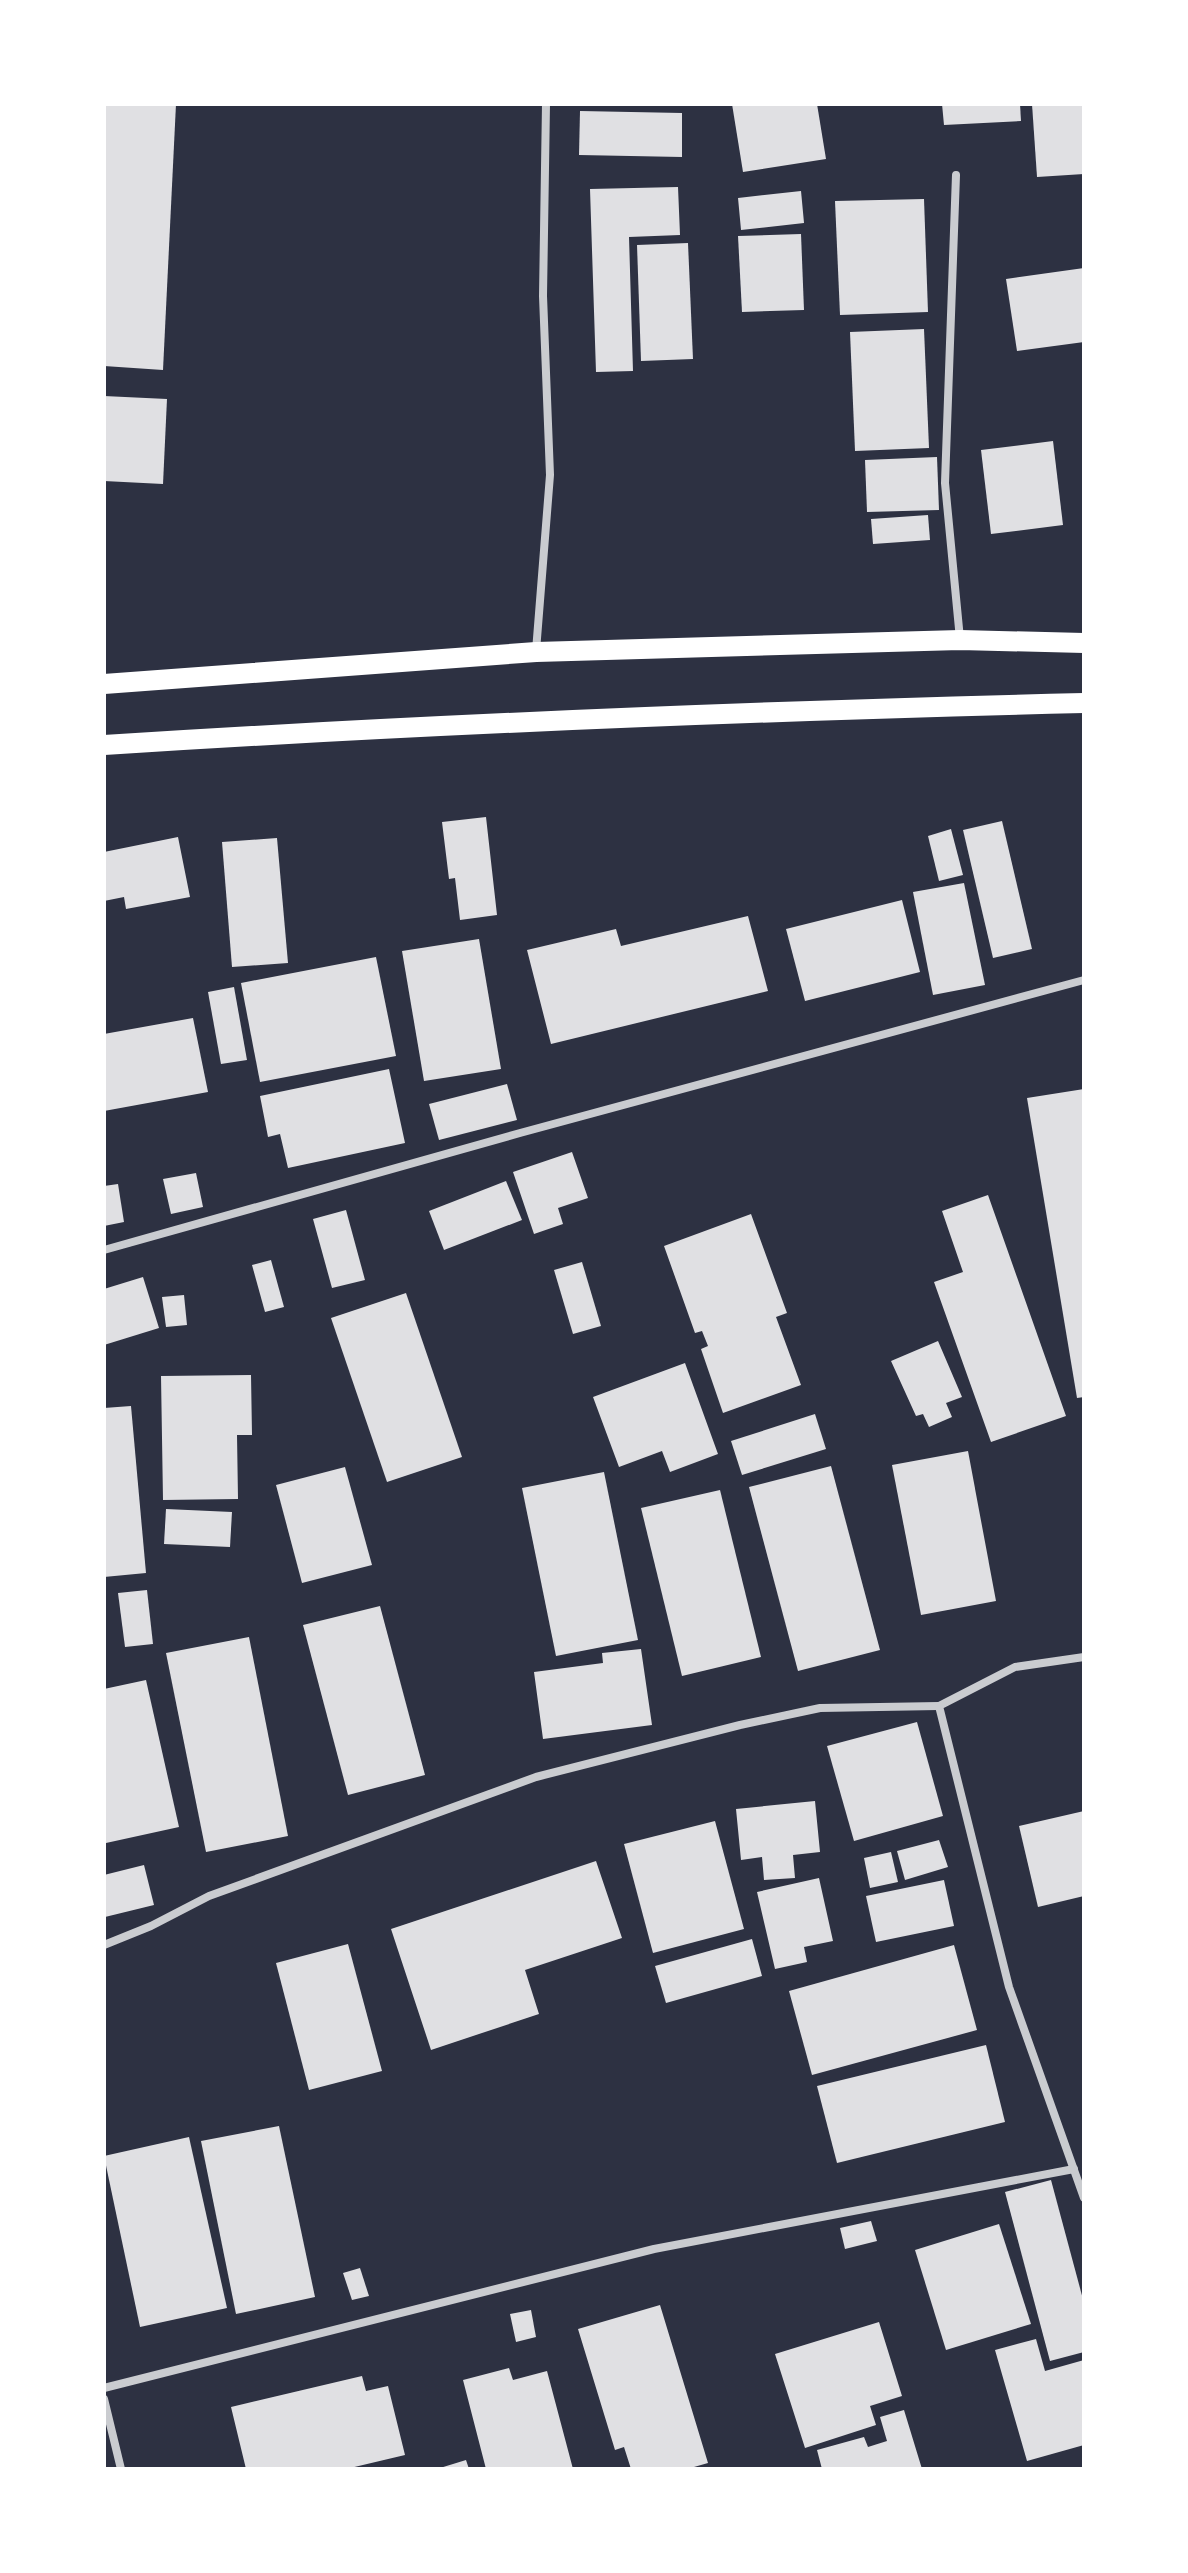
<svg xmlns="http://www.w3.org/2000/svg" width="1188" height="2573" viewBox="0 0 1188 2573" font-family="'Nunito Sans',sans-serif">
<rect width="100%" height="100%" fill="#2d3142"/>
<g fill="#e0e0e3">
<path d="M 104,104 L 176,104 L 163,370 L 104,366 Z"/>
<path d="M 732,104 L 817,104 L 826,159 L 743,172 Z"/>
<path d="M 942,104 L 1020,104 L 1021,121 L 944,125 Z"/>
<path d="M 1032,104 L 1084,104 L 1084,174 L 1037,177 Z"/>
<path d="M 580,111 L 682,113 L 682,157 L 579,155 Z"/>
<path d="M 678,187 L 680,235 L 629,237 L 633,371 L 596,372 L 590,189 Z"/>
<path d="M 801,191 L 804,223 L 741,230 L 738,198 Z"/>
<path d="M 924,199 L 928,312 L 840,315 L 835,201 Z"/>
<path d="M 801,234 L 804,310 L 742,312 L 738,236 Z"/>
<path d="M 688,243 L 693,359 L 641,361 L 637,245 Z"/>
<path d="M 1084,268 L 1084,342 L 1017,351 L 1006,279 Z"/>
<path d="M 924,329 L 929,448 L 855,451 L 850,332 Z"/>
<path d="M 104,396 L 167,399 L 163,484 L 104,481 Z"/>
<path d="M 1053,441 L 1063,525 L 991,534 L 981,450 Z"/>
<path d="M 937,457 L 939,510 L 867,512 L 865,460 Z"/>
<path d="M 928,515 L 930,540 L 873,544 L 871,519 Z"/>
<path d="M 486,817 L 497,915 L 460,920 L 455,878 L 449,879 L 442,822 Z"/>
<path d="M 1002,821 L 1032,949 L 993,958 L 963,830 Z"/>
<path d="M 951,829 L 963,875 L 939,881 L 928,836 Z"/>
<path d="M 178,837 L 190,897 L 126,909 L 124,897 L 104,901 L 104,852 Z"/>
<path d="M 277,838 L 288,963 L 232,967 L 222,842 Z"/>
<path d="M 964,883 L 985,985 L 933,995 L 913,892 Z"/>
<path d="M 902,900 L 920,972 L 805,1001 L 786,929 Z"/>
<path d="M 748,916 L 768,991 L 551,1044 L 527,950 L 616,929 L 621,946 Z"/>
<path d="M 479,939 L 501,1069 L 424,1081 L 402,951 Z"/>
<path d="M 376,957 L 396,1056 L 260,1082 L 241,983 Z"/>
<path d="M 234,987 L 247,1060 L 221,1064 L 208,992 Z"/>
<path d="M 193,1018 L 208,1092 L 104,1111 L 104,1034 Z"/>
<path d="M 389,1069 L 405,1143 L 288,1168 L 280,1134 L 268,1137 L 260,1096 Z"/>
<path d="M 507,1084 L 517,1120 L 439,1140 L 429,1104 Z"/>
<path d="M 1084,1089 L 1084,1397 L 1077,1398 L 1027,1098 Z"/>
<path d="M 572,1152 L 588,1198 L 558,1208 L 563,1224 L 534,1234 L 513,1172 Z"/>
<path d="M 196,1173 L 203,1207 L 171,1214 L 163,1179 Z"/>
<path d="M 506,1181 L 522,1220 L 444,1250 L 429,1211 Z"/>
<path d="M 118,1184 L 124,1222 L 104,1226 L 104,1186 Z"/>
<path d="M 988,1195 L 1066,1416 L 991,1442 L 934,1282 L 963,1272 L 942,1211 Z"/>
<path d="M 346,1210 L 365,1280 L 332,1288 L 313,1219 Z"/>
<path d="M 751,1214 L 787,1313 L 776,1317 L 801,1385 L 723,1413 L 701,1349 L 708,1346 L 702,1331 L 695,1333 L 664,1246 Z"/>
<path d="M 271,1260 L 284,1307 L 265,1312 L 252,1265 Z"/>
<path d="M 582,1262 L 601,1326 L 573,1334 L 554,1270 Z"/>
<path d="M 143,1277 L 159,1328 L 104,1345 L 104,1289 Z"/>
<path d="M 406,1293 L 462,1457 L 387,1482 L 331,1318 Z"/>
<path d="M 184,1295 L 187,1325 L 166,1327 L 162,1297 Z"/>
<path d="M 938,1341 L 962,1397 L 946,1403 L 952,1417 L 929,1427 L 923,1414 L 916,1416 L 891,1361 Z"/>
<path d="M 685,1363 L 718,1454 L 670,1472 L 662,1451 L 619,1467 L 593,1397 Z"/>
<path d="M 251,1375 L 252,1435 L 237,1435 L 238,1499 L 163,1500 L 161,1376 Z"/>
<path d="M 131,1406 L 146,1573 L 104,1577 L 104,1408 Z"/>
<path d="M 815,1414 L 826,1449 L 742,1475 L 731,1441 Z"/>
<path d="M 968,1451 L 996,1601 L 921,1615 L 892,1465 Z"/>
<path d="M 831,1466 L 880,1650 L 798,1671 L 749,1487 Z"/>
<path d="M 345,1467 L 372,1565 L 302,1583 L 276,1485 Z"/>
<path d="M 604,1472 L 638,1640 L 556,1656 L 522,1488 Z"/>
<path d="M 720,1490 L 761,1657 L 682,1676 L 641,1508 Z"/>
<path d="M 166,1509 L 232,1512 L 230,1547 L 164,1544 Z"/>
<path d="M 147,1590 L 153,1644 L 125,1647 L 118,1593 Z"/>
<path d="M 380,1606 L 425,1775 L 348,1795 L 303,1625 Z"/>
<path d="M 249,1637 L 288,1836 L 206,1852 L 166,1653 Z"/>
<path d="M 641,1649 L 652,1725 L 543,1739 L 534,1672 L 603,1663 L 602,1653 Z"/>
<path d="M 146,1680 L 179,1827 L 106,1843 L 104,1689 Z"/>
<path d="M 917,1722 L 943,1816 L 854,1841 L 827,1746 Z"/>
<path d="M 815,1801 L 820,1852 L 793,1855 L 795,1878 L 764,1880 L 762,1857 L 741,1860 L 736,1809 Z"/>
<path d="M 1084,1811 L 1084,1896 L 1038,1907 L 1019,1826 Z"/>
<path d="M 715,1821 L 744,1929 L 653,1953 L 624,1844 Z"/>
<path d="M 939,1840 L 948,1867 L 905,1880 L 897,1851 Z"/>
<path d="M 891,1852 L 898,1882 L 870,1888 L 864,1858 Z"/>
<path d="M 596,1861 L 622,1938 L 525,1970 L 539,2014 L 431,2050 L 391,1929 Z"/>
<path d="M 144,1865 L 154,1905 L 105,1917 L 104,1875 Z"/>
<path d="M 819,1878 L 833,1941 L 804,1947 L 807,1962 L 775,1969 L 757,1892 Z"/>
<path d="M 944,1880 L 954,1926 L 876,1942 L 866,1896 Z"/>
<path d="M 752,1939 L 762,1976 L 666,2003 L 655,1966 Z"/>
<path d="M 348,1944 L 382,2071 L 309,2090 L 276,1963 Z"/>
<path d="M 954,1945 L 977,2030 L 812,2075 L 789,1991 Z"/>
<path d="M 986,2045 L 1005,2122 L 837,2163 L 817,2086 Z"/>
<path d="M 279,2126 L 315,2297 L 236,2314 L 201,2141 Z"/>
<path d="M 189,2137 L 227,2308 L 140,2327 L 104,2156 Z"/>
<path d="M 1051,2180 L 1084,2303 L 1084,2352 L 1050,2361 L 1005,2192 Z"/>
<path d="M 871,2221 L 877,2241 L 845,2249 L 840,2228 Z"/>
<path d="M 999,2224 L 1031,2324 L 946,2350 L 915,2250 Z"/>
<path d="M 360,2268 L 369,2296 L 352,2300 L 343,2273 Z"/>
<path d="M 660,2305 L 708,2463 L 687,2469 L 631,2469 L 624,2447 L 615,2450 L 578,2329 Z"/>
<path d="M 531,2310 L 536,2337 L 516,2342 L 510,2314 Z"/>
<path d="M 879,2322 L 902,2396 L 870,2406 L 876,2425 L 805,2448 L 775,2354 Z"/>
<path d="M 1036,2339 L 1045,2371 L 1084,2360 L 1084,2445 L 1027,2461 L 995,2350 Z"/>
<path d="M 509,2368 L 513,2380 L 547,2371 L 573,2469 L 486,2469 L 463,2380 Z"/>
<path d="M 362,2376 L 366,2391 L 388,2386 L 405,2455 L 346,2469 L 246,2469 L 231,2407 Z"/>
<path d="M 904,2410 L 922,2469 L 822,2469 L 817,2450 L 864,2437 L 868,2447 L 887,2441 L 880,2417 Z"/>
<path d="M 466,2460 L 469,2469 L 440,2469 L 440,2468 Z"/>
</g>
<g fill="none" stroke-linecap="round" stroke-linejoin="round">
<g stroke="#caccd0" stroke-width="8">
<path d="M 956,175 L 945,483 L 960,639"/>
<path d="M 536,651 L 550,475 L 543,296 L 546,104"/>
<path d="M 104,1250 L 520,1133 L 1084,980"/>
<path d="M 1084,1657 L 1015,1667 L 939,1706 L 1009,1987 L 1084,2198"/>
<path d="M 104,1945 L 151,1926 L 209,1896 L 536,1777 L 740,1725 L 820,1708 L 939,1706"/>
<path d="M 104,2388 L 654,2249 L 1074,2169"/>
<path d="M 104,2399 L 121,2469"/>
</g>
<g stroke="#fff" stroke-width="20">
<path d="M 104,684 L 536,652 L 960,640 L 1084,643"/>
<path d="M 104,745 C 430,724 757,711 1084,703"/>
</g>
</g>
<rect width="1188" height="2573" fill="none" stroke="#ffffff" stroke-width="212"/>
</svg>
